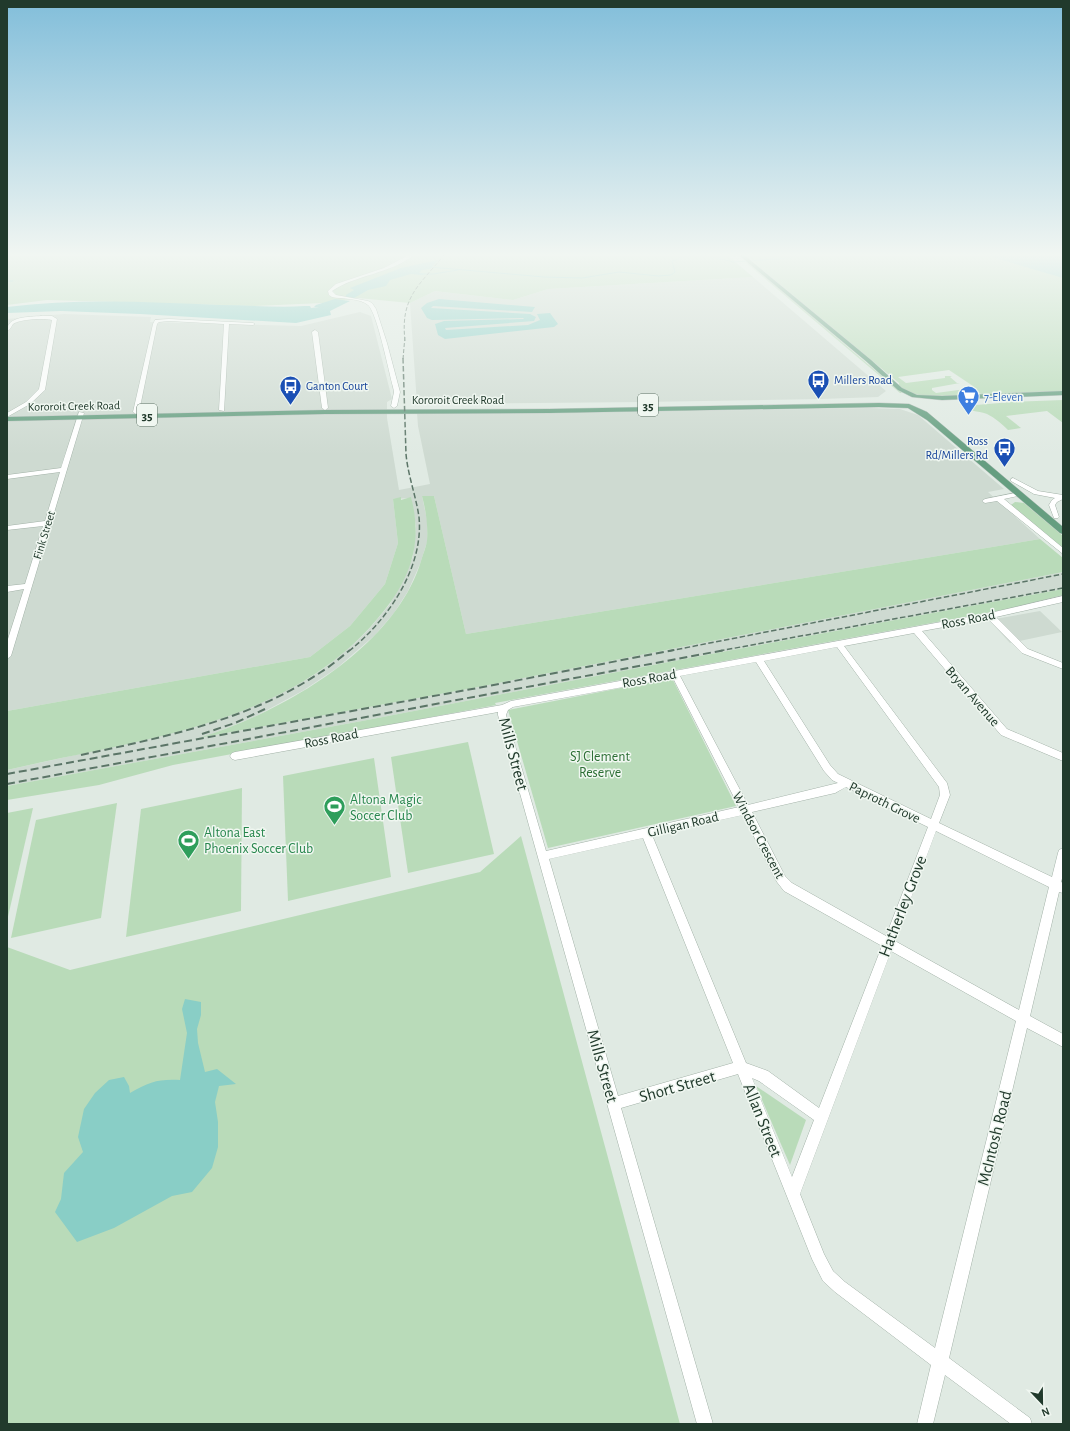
<svg xmlns="http://www.w3.org/2000/svg" width="1070" height="1431" viewBox="0 0 1070 1431" font-family="'Alegreya Sans',sans-serif">
<rect width="100%" height="100%" fill="#e0eae3"/>
<g fill="#cedad1">
<path d="M 753,277 L 886,391 L 878,397 L 821,399 L 643,402 L 417,404 L 410,303 L 435,291 L 513,300 L 548,289 Z"/>
<path d="M 360,312 L 371,316 L 392,399 L 387,402 L 387,418 L 399,490 L 430,484 L 418,426 L 417,413 L 514,414 L 869,408 L 900,409 L 918,415 L 1004,489 L 988,492 L 1040,539 L 466,634 L 434,496 L 422,496 L 427,520 L 427,542 L 420,564 L 408,591 L 394,613 L 375,635 L 337,668 L 304,690 L 256,716 L 205,737 L 473,688 L 1063,572 L 1063,589 L 700,656 L 362,721 L 7,786 L 7,770 L 139,741 L 197,726 L 253,706 L 311,677 L 328,665 L 355,643 L 370,628 L 390,604 L 413,557 L 416,526 L 411,498 L 393,499 L 398,543 L 385,584 L 350,626 L 310,657 L 7,711 L 7,319 L 64,314 L 151,317 L 150,322 L 301,326 Z"/>
<path d="M 1040,611 L 1062,632 L 1010,643 L 989,620 Z"/>
</g>
<g fill="#b9dbb9" fill-rule="evenodd">
<path d="M 7,255 L 727,255 L 753,277 L 548,289 L 513,300 L 435,291 L 410,303 L 358,298 L 323,303 L 254,306 L 47,300 L 7,305 Z"/>
<path d="M 744,255 L 1063,255 L 1063,391 L 986,395 L 973,392 L 971,394 C 948,395 916,403 899,385 L 899,383 ZM 949,370 L 973,386 L 965,387 L 966,389 L 936,393 L 932,390 L 932,388 L 960,383 L 957,383 L 950,377 L 952,376 L 945,376 L 945,378 L 906,383 L 898,377 Z"/>
<path d="M 745,262 L 748,262 L 902,393 L 900,393 Z"/>
<path d="M 1063,400 L 1063,423 L 1047,411 L 1006,416 L 1021,428 L 1008,430 C 1002,424 995,418 987,414 C 979,411 971,412 964,406 L 1012,402 Z"/>
<path d="M 422,496 L 434,496 L 466,634 L 1040,539 L 1063,558 L 1063,572 L 473,688 L 199,738 C 281,713 395,648 421,561 C 423,554 426,547 427,541 C 428,525 426,511 422,496 Z"/>
<path d="M 401,497 L 401,500 L 411,497 C 423,542 411,577 383,612 C 293,726 138,739 7,770 L 7,711 L 310,657 L 350,626 L 385,584 L 398,543 L 393,499 Z"/>
<path d="M 1015,502 L 1024,503 L 1063,536 L 1063,550 L 1011,505 Z"/>
<path d="M 1063,589 L 1063,595 L 1008,609 L 495,703 L 496,705 L 173,765 L 99,785 L 7,800 L 7,786 L 362,721 L 700,656 Z"/>
<path d="M 672,678 L 736,806 L 548,848 L 508,710 Z"/>
<path d="M 468,742 L 494,854 L 408,873 L 391,757 Z"/>
<path d="M 374,758 L 391,877 L 288,901 L 283,776 Z"/>
<path d="M 242,788 L 241,911 L 126,937 L 141,809 Z"/>
<path d="M 117,803 L 101,918 L 11,938 L 36,820 Z"/>
<path d="M 33,808 L 7,921 L 7,813 Z"/>
<path d="M 521,836 L 680,1424 L 7,1424 L 7,947 L 70,970 L 480,872 Z"/>
<path d="M 756,1086 L 806,1120 L 790,1165 Z"/>
</g>
<g fill="#89cec6">
<path d="M 985,255 L 1056,255 L 1063,257 L 1063,278 Z"/>
<path d="M 438,260 L 430,269 L 422,270 L 419,273 L 425,274 L 421,275 L 411,274 L 390,280 L 386,286 L 368,290 L 354,298 L 346,297 L 346,295 L 354,290 L 350,288 L 401,268 Z"/>
<path d="M 335,299 L 350,301 L 330,311 L 331,315 L 296,323 L 140,314 L 61,311 L 7,313 L 7,307 C 77,298 149,302 220,305 C 248,305 277,308 305,306 L 310,306 L 311,308 L 319,307 L 314,307 L 316,305 Z"/>
<path d="M 439,299 L 535,307 L 532,312 L 433,306 L 431,308 L 530,314 L 536,317 L 534,321 L 445,328 L 446,330 L 528,325 L 540,320 L 537,314 L 550,313 L 558,324 L 554,327 L 445,339 L 438,335 L 435,324 L 444,321 L 523,319 L 524,318 L 432,320 L 427,318 L 421,308 L 427,303 Z"/>
<path d="M 185,999 L 201,1002 L 201,1015 L 197,1029 L 198,1043 L 205,1072 L 217,1069 L 236,1084 L 219,1086 L 215,1102 L 218,1122 L 218,1147 L 212,1168 L 192,1192 L 172,1196 L 114,1228 L 77,1242 L 55,1212 L 61,1199 L 64,1173 L 83,1152 L 78,1137 L 84,1109 L 95,1093 L 109,1080 L 124,1077 L 129,1086 L 130,1093 C 150,1082 157,1079 180,1080 L 187,1033 L 182,1009 Z"/>
</g>
<g fill="none" stroke-linecap="round" stroke-linejoin="round">
<g stroke="#89cec6" stroke-width="1">
<path d="M 430,267 L 544,277 L 582,278 L 619,272 L 658,276 L 671,275 L 675,272 L 672,261 L 690,255 L 703,255 L 734,262 L 789,258 L 797,255"/>
<path d="M 421,274 L 433,274 L 458,270"/>
<path d="M 7,281 L 13,281"/>
</g>
<defs>
<g id="minor">
<path d="M 409,255 L 414,255 C 390,274 355,275 332,291 L 336,295 L 368,301 L 372,303 L 376,309 L 387,343 L 400,392 L 397,406 L 394,408 L 391,406 L 394,392 L 393,387 C 389,373 377,312 368,305 C 360,298 342,299 332,297 L 329,295 L 328,291 L 336,284 L 384,268 Z"/>
<path d="M 41,316 L 52,316 L 57,319 L 45,390 L 30,404 L 7,417 L 7,413 L 26,402 L 39,389 L 52,320 C 44,318 20,319 13,324 C 11,327 10,330 7,331 C 7,316 29,317 41,316 Z"/>
<path d="M 169,319 L 253,323 L 255,324 L 253,325 L 229,324 L 224,411 L 219,410 L 224,324 L 169,321 L 159,322 L 157,324 L 139,412 L 136,414 L 133,412 L 153,324 L 155,320 Z"/>
<path d="M 315,330 L 318,332 L 328,408 L 325,410 L 322,408 L 312,332 Z"/>
<path d="M 79,412 L 84,413 L 11,656 L 7,659 L 7,642 L 24,589 L 7,592 L 7,586 L 25,584 L 43,526 L 7,530 L 7,526 L 45,521 L 60,472 L 7,479 L 7,475 L 61,468 Z"/>
<path d="M 1013,478 L 1038,491 L 1063,495 L 1063,499 L 1057,502 L 1055,505 L 1059,517 L 1058,518 L 1054,518 L 1049,505 L 1052,500 L 1055,498 L 1034,494 L 1011,481 L 1011,479 Z"/>
<path d="M 1020,492 L 1023,494 L 1022,495 L 1004,499 L 1063,548 L 1063,554 L 997,501 L 985,503 L 982,501 L 985,499 Z"/>
<path d="M 1063,596 L 1063,602 L 996,617 L 1028,649 L 1063,663 L 1063,669 L 1022,653 L 988,619 L 922,631 L 1007,729 L 1063,753 L 1063,761 L 1001,735 L 914,633 L 844,646 L 947,783 L 950,795 L 939,823 L 1052,877 L 1058,853 L 1059,850 L 1063,848 L 1063,875 L 1061,882 L 1063,883 L 1063,893 L 1059,892 L 1030,1016 L 1063,1034 L 1063,1047 L 1027,1028 L 949,1358 L 1030,1418 L 1032,1424 L 1011,1424 L 945,1375 L 933,1424 L 917,1424 L 931,1365 L 835,1292 L 823,1281 L 812,1259 L 738,1074 L 621,1108 L 713,1424 L 697,1424 L 498,715 L 498,712 L 235,760 L 232,759 L 230,756 L 232,753 L 235,752 L 502,705 L 511,701 L 990,613 ZM 837,647 L 939,787 L 940,795 L 931,819 L 838,774 L 830,765 L 764,661 ZM 756,662 L 824,771 L 832,780 L 838,783 L 748,805 L 680,676 ZM 673,678 L 739,807 L 546,851 L 506,715 L 508,710 L 513,707 ZM 846,787 L 928,827 L 886,936 L 792,883 L 785,876 L 752,812 L 835,793 ZM 743,815 L 777,882 L 784,891 L 882,946 L 819,1108 L 768,1071 L 746,1063 L 652,835 ZM 936,831 L 1049,887 L 1019,1010 L 895,941 ZM 643,838 L 733,1063 L 618,1096 L 549,859 ZM 891,951 L 1016,1021 L 935,1348 L 845,1282 L 833,1271 L 824,1254 L 800,1194 ZM 752,1078 L 759,1081 L 814,1120 L 792,1177 Z"/>
</g>
<g id="major">
<path d="M 739,255 L 744,255 L 871,360 L 902,388 L 917,395 L 942,396 L 1063,391 L 1063,395 L 942,400 L 912,397 L 898,390 L 867,362 Z"/>
<path d="M 879,403 L 909,404 L 927,412 L 1063,527 L 1063,534 L 1060,533 L 927,420 L 908,408 L 879,407 L 549,413 L 325,414 L 7,421 L 7,417 L 325,410 L 549,409 Z"/>
</g>
</defs>
<use href="#minor" stroke="#a3b2a8" stroke-width="1"/>
<use href="#major" stroke="#bcc4c0" stroke-width="1"/>
<use href="#minor" fill="#fff" fill-rule="evenodd"/>
<use href="#major" fill="#659e80" fill-rule="evenodd"/>
<g stroke="#5b7567" stroke-width="1" stroke-dasharray="4 2" stroke-linecap="butt">
<path d="M 405,341 C 400,297 419,286 444,255"/>
<path d="M 403,359 L 405,336"/>
</g>
<g stroke="#5b7567" stroke-width="1.5" stroke-dasharray="5.5 2.5" stroke-linecap="butt">
<path d="M 349,651 C 387,621 424,568 419,517 C 416,496 408,476 406,454 L 403,358"/>
<path d="M 669,651 L 1063,574"/>
<path d="M 719,651 L 1063,588"/>
</g>
<g stroke="#5b7567" stroke-width="2" stroke-dasharray="8 4" stroke-linecap="butt">
<path d="M 202,734 L 235,723 L 265,709"/>
<path d="M 81,755 C 164,737 250,720 321,672 C 331,666 341,657 350,650"/>
<path d="M 7,774 L 483,687 L 674,650"/>
<path d="M 7,784 L 725,650"/>
</g>
</g>
<linearGradient id="sky" x2="0" y2="1"><stop stop-color="#82beda"/><stop offset="0.56" stop-color="#f1f6f2"/><stop offset="1" stop-color="#f1f6f2" stop-opacity="0"/></linearGradient>
<rect width="1070" height="455" fill="url(#sky)"/>
<defs>
<symbol id="bus-pin" viewBox="-11 -11 22 30"><path d="M0 17L-7.5 6A9.5 9.5 0 1 1 7.5 6Z" fill="#1a4fb4" stroke="#f0f7f1"/><path d="M-5-6H5V4H4V6H2V4H-2V6H-4V4H-5ZM-3.5-4V0h7V-4ZM-3.5 1.2v1.5H-2V1.2ZM2 1.2v1.5H3.5V1.2Z" fill="#fff"/></symbol>
<symbol id="supermarket-pin" viewBox="-11 -11 22 30"><path d="M0 17L-7.5 6A9.5 9.5 0 1 1 7.5 6Z" fill="#3f7fe0" stroke="#f0f7f1"/><path d="M-6-5.5h2.5l.6 2H6L4.5 2H-2.5L-4.4-4H-6ZM-1.5 3.2a1.3 1.3 0 1 0 .1 0ZM3 3.2a1.3 1.3 0 1 0 .1 0Z" fill="#fff"/></symbol>
<symbol id="stadium-pin" viewBox="-11 -11 22 30"><path d="M0 17L-7.5 6A9.5 9.5 0 1 1 7.5 6Z" fill="#2e9e5b" stroke="#f0f7f1"/><path d="M0-5a6.5 5 0 1 0 0 10a6.5 5 0 1 0 0-10ZM-3.5-1.8h7v3.6h-7Z" fill="#fff"/></symbol>
</defs>
<g fill-rule="evenodd">
<use href="#bus-pin" x="806" y="368" width="25" height="34"/>
<use href="#bus-pin" x="278" y="374" width="25" height="34"/>
<use href="#supermarket-pin" x="956" y="384" width="25" height="34"/>
<use href="#bus-pin" x="992" y="436" width="25" height="34"/>
<use href="#stadium-pin" x="322" y="794" width="25" height="34"/>
<use href="#stadium-pin" x="176" y="828" width="25" height="34"/>
</g>
<g text-anchor="middle" stroke-width="3" stroke-linejoin="round" paint-order="stroke">
<g font-size="12" fill="#164399" stroke="#f0f7f1" text-anchor="start">
<text x="834" y="384">Millers Road</text>
<text x="306" y="390">Ganton Court</text>
<text x="988" y="445" text-anchor="end">Ross<tspan x="988" dy="14">Rd/Millers Rd</tspan></text>
</g>
<g font-size="12" fill="#366cbe" stroke="#f0f7f1" text-anchor="start">
<text x="984" y="401">7-Eleven</text>
</g>
<g font-size="12" fill="#213a2c" stroke="#f0f7f1">
<text x="458" y="404">Kororoit Creek Road</text>
<text transform="translate(74 406) rotate(-1)" y="4">Kororoit Creek Road</text>
<text transform="translate(44 535) rotate(-73)" y="4">Fink Street</text>
</g>
<g fill="#f0f7f1" stroke="#5f7367" stroke-width="1">
<rect x="638" y="394" width="20" height="22" rx="3"/>
<rect x="137" y="404" width="20" height="22" rx="3"/>
</g>
<g font-size="13" font-weight="bold" fill="#213a2c">
<text x="648" y="410">35</text>
<text x="147" y="420">35</text>
</g>
<g font-size="14" fill="#213a2c" stroke="#f0f7f1">
<text transform="translate(968 619) rotate(-11)" y="5">Ross Road</text>
<text transform="translate(649 678) rotate(-10)" y="5">Ross Road</text>
<text transform="translate(973 696) rotate(49)" y="5">Bryan Avenue</text>
<text transform="translate(331 738) rotate(-11)" y="5">Ross Road</text>
<text transform="translate(885 802) rotate(26)" y="5">Paproth Grove</text>
<text transform="translate(683 824) rotate(-13)" y="5">Gilligan Road</text>
<text transform="translate(759 835) rotate(62)" y="5">Windsor Crescent</text>
</g>
<g font-size="14" fill="#2d6f35" stroke="#f0f7f1">
<text x="600" y="761">SJ Clement<tspan x="600" dy="16">Reserve</tspan></text>
</g>
<g font-size="14" fill="#27864d" stroke="#f0f7f1" text-anchor="start">
<text x="350" y="804">Altona Magic<tspan x="350" dy="16">Soccer Club</tspan></text>
<text x="204" y="837">Altona East<tspan x="204" dy="16">Phoenix Soccer Club</tspan></text>
</g>
<g font-size="17" fill="#213a2c" stroke="#f0f7f1">
<text transform="translate(514 754) rotate(75)" y="6">Mills Street</text>
<text transform="translate(902 906) rotate(-69)" y="6">Hatherley Grove</text>
<text transform="translate(603 1066) rotate(74)" y="6">Mills Street</text>
<text transform="translate(677 1086) rotate(-16)" y="6">Short Street</text>
<text transform="translate(763 1120) rotate(68)" y="6">Allan Street</text>
<text transform="translate(994 1138) rotate(-76)" y="6">McIntosh Road</text>
</g>
</g>
<rect width="1070" height="1431" fill="none" stroke="#213a2c" stroke-width="16"/>
<g transform="translate(1042 1403) rotate(158)" stroke="#f0f7f1" stroke-width="3" paint-order="stroke">
<path d="M0-3L7 15L0 10L-7 15Z" fill="#213a2c"/>
<text y="-6" font-size="11" font-weight="bold" text-anchor="middle" fill="#213a2c">N</text>
</g>
</svg>
